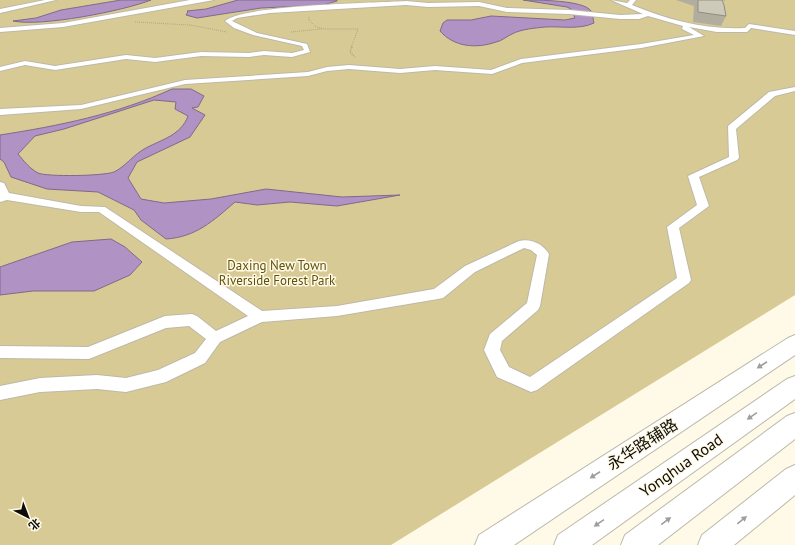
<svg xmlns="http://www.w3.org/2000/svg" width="795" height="545" viewBox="0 0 795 545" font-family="'PT Sans','Noto Sans SC',sans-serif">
<rect width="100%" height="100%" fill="#fffae8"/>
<path fill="#d8ca94" d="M 0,0 L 795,0 L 795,295 L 391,545 L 0,545 Z"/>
<g fill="#b092c4" stroke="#7f6a8b" fill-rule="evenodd">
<path d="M 121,0 L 151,0 C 123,11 41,27 13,21 L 36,18 L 61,10 Z"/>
<path d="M 238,0 L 337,0 L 337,1 L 323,5 L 261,8 L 197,18 L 186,15 L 188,12 L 187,11 L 206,9 Z"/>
<path d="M 523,0 C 537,0 584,0 591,11 C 593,14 593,20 594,23 C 579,30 561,26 545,27 C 536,28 521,29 512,34 C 507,36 502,41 496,42 C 476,49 454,47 440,31 L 443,23 L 447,20 L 471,20 L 491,16 L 565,20 L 575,18 L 571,9 L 567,7 Z"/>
<path d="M 172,89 L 191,89 L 204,96 L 198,107 L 192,108 L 205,115 L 190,137 L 137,162 L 128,178 L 141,199 L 164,203 L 211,199 L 266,189 L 342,197 L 400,195 L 337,206 L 290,202 L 257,205 L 235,202 C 213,221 196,237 166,239 L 141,220 L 134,210 L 98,192 L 47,189 L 11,177 L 4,162 L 0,159 L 0,135 C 58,126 118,114 172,89 ZM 154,100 L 176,102 L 175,109 L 188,116 C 181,135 163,139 146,148 C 134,154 125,167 114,172 C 104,176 47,177 38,173 C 29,168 24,161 18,154 L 35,136 L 64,129 Z"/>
<path d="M 111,239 L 125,247 L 142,262 L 130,275 L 94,291 L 33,291 L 0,295 L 0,267 L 72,242 Z"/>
</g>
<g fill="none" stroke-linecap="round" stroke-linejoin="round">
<defs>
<g id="street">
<path d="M 45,0 L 56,0 L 0,13 L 0,9 Z"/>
<path d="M 190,0 L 214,0 L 63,27 L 0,32 L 0,28 L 63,23 Z"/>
<path d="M 611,0 L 627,3 L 630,0 L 636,0 L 632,5 C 669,20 705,30 745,28 L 749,24 L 795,31 L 795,35 L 751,28 L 747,32 L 717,32 L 689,27 L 704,36 L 641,48 L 522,63 L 492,74 L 435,70 L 400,73 L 349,69 L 327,71 L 308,76 L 185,84 L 81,109 L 0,115 L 0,109 L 81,105 L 185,80 L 308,72 L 327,67 L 349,65 L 400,69 L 435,66 L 491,70 L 521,59 L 641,44 L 694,35 L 682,29 L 683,26 L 648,16 L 639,19 L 620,19 L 569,14 L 507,12 L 479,6 L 428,7 L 406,5 L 270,13 L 237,18 L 232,21 L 257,33 L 307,44 L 310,52 L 292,57 L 264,55 L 249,57 L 201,56 L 155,62 L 126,59 L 55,70 L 25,65 L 0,71 L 0,67 L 25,61 L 55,66 L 126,55 L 155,58 L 201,52 L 249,53 L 264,51 L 292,53 L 304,50 L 302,46 L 253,35 L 234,28 L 225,21 C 242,5 375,3 406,1 L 428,3 L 479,2 L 507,8 L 569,10 L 620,15 L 643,14 Z"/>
<path d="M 795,87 L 795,91 L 775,96 L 736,129 L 739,158 L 737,160 L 699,177 L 709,206 L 679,228 L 691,280 L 689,283 L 537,390 L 531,392 L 497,377 L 484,350 L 490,334 L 527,303 L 537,255 L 531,250 L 524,248 L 475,272 L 443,298 L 438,299 L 337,316 L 262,322 L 220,342 L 205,363 L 166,382 L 126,392 L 97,389 L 40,392 L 0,400 L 0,386 L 40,378 L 97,375 L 126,378 L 158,370 L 195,353 L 206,339 L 189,326 L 166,328 L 89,359 L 0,358 L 0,346 L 88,347 L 165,316 L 192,314 L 197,316 L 216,331 L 248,316 L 99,212 L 81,212 L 7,200 L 0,202 L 0,182 L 4,183 L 9,193 L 81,206 L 105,207 L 262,311 L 337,306 L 434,289 L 465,266 L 519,241 C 531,238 543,244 549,254 L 540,306 L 538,310 L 502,341 L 500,350 L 509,367 L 530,377 L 677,278 L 667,227 L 697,205 L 688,176 L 729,157 L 728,126 L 769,92 Z"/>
</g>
<g id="secondary">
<path d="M 795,335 L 795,355 L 514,545 L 475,545 L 479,535 L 788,338 Z"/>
<path d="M 795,376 L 795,399 L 592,545 L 554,545 L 558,535 L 787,379 Z"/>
<path d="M 795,413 L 795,439 L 658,545 L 621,545 L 625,535 L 787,416 Z"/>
<path d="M 795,465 L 795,495 L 734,545 L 698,545 L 702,535 L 786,469 Z"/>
</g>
</defs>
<use href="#street" stroke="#bdb9a8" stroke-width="2"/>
<use href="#secondary" stroke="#bdb9a8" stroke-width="2"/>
<g stroke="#888478" stroke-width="1" stroke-dasharray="0.5 1.5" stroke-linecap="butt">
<path d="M 309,17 L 309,20 L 316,27 L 326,29 L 358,29 L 351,48"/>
<path d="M 135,22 L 190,25 L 227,32"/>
<path d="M 291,32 L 322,29"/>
</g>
<path stroke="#888478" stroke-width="1.5" stroke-dasharray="0.5 1.5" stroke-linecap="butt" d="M 352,47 L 350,52 L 356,58"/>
<use href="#street" fill="#fff" fill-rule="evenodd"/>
<use href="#secondary" fill="#fff" fill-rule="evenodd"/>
</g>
<path fill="#b1ae9f" d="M 676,0 L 725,0 L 725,1 L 722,0 L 726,16 L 721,26 L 693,22 L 694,6 Z"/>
<path fill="#cecab9" stroke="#908d82" d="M 698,0 L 722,0 L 724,5 L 726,16 L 698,12 Z"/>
<defs><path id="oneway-solid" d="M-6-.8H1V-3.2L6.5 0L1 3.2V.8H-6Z"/></defs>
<g fill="#9f9e9c">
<use href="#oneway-solid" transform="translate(762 365) rotate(147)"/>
<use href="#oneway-solid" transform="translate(752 416) rotate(145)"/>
<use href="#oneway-solid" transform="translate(595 475) rotate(147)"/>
<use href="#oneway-solid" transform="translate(742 520) rotate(-39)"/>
<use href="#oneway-solid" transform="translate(666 521) rotate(-37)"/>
<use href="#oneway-solid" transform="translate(599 523) rotate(145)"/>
</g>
<g text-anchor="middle" stroke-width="3" stroke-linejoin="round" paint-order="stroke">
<g font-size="13" fill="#625208" stroke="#fffae8">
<text x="277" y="270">Daxing New Town<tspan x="277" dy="15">Riverside Forest Park</tspan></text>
</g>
<g font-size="16" fill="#0e0c07" stroke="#fffae8">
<text transform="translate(642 444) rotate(-33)" y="6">永华路辅路</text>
<text transform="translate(681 465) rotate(-35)" y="6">Yonghua Road</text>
</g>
</g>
<g transform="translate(28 517) rotate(138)" stroke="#fffae8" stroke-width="3" paint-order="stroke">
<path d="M0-3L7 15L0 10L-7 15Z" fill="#0e0c07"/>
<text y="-6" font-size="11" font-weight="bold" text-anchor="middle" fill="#0e0c07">北</text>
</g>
</svg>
